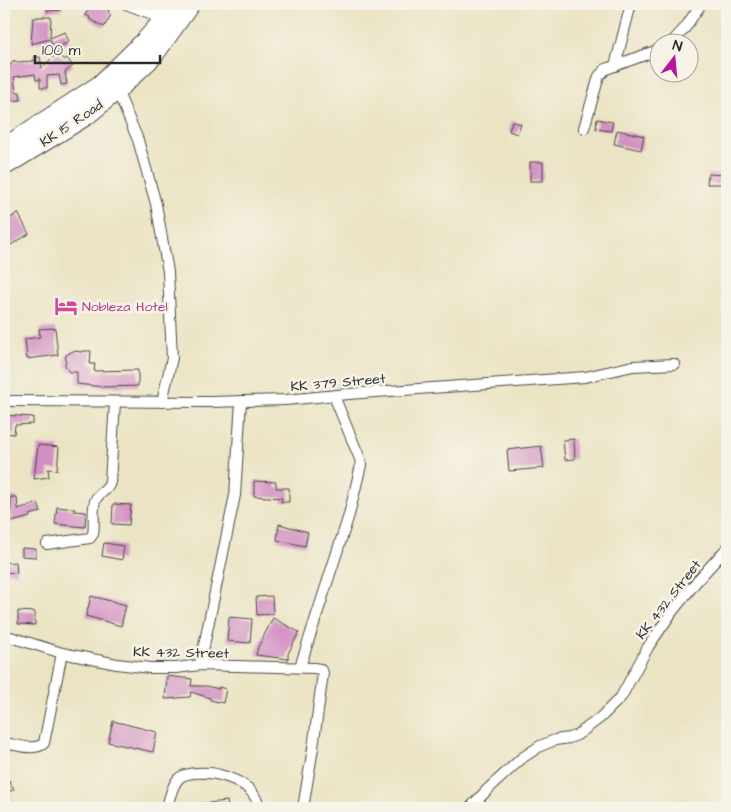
<svg xmlns="http://www.w3.org/2000/svg" width="731" height="812" viewBox="0 0 731 812" font-family="'Architects Daughter',sans-serif">
<rect width="100%" height="100%" fill="#f7f3e8"/>
<filter id="ink" filterUnits="userSpaceOnUse"><feTurbulence type="fractalNoise" baseFrequency=".02" numOctaves="2"/><feDisplacementMap in="SourceGraphic" scale="10" xChannelSelector="R" yChannelSelector="G"/><feConvolveMatrix kernelMatrix="1 2 1 2 8 2 1 2 1" color-interpolation-filters="sRGB"/></filter>
<filter id="wash" filterUnits="userSpaceOnUse"><feTurbulence type="fractalNoise" baseFrequency=".0096" numOctaves="4" result="noise"/><feDisplacementMap in="SourceGraphic" scale="20" xChannelSelector="R" yChannelSelector="G"/><feGaussianBlur stdDeviation="1.12" result="paint"/><feColorMatrix in="noise" values="0 0 0 0 0 0 0 0 0 0 0 0 0 0 0 0 0 1.4 0 .05"/><feComposite in="paint" operator="in"/></filter>
<g filter="url(#wash)">
<rect width="100%" height="100%" fill="#ebe4c4"/>
<g id="blocks">
<g fill="#d28fc3">
<path d="M 47,4 L 61,4 L 61,10 L 47,11 Z"/>
<path d="M 96,4 L 100,7 L 101,5 L 109,10 L 108,13 L 111,15 L 104,27 L 89,19 L 90,17 L 85,15 L 90,7 L 91,8 L 93,5 L 95,6 Z"/>
<path d="M 37,17 L 51,17 L 50,38 L 65,32 L 69,42 L 54,49 L 50,39 L 31,44 L 33,18 L 37,18 Z"/>
<path d="M 57,53 L 64,60 L 67,58 L 73,66 L 65,72 L 67,84 L 61,85 L 59,75 L 47,76 L 47,88 L 40,88 L 40,79 L 36,80 L 35,74 L 14,77 L 16,92 L 20,92 L 21,100 L 6,101 L 4,74 L 14,60 L 16,62 L 34,61 L 33,57 L 40,57 L 42,68 Z"/>
<path d="M 597,119 L 613,122 L 611,131 L 596,129 Z"/>
<path d="M 512,121 L 521,124 L 517,134 L 509,131 Z"/>
<path d="M 617,130 L 644,136 L 641,150 L 614,144 Z"/>
<rect x="530" y="162" width="13" height="19"/>
<path d="M 708,174 L 725,175 L 725,184 L 707,184 Z"/>
<path d="M 18,213 L 29,234 L 4,249 L 4,222 Z"/>
<path d="M 55,328 L 58,355 L 27,359 L 25,339 L 40,337 L 39,329 Z"/>
<path d="M 73,351 L 83,352 L 83,351 L 91,351 L 90,364 L 95,364 L 94,371 L 138,370 L 138,386 L 103,387 L 77,384 L 77,372 L 69,372 L 65,365 L 66,355 Z"/>
<path d="M 4,415 L 33,417 L 33,424 L 15,425 L 14,434 L 4,433 Z"/>
<path d="M 574,439 L 575,459 L 565,460 L 563,440 Z"/>
<path d="M 38,445 L 59,447 L 57,470 L 48,469 L 49,477 L 34,479 Z"/>
<path d="M 541,446 L 544,468 L 509,471 L 507,450 Z"/>
<path d="M 254,481 L 276,482 L 276,488 L 289,488 L 289,502 L 281,502 L 282,498 L 254,496 Z"/>
<path d="M 11,497 L 17,497 L 18,509 L 38,503 L 41,512 L 29,515 L 30,517 L 12,522 L 9,511 L 11,511 Z"/>
<path d="M 113,504 L 131,505 L 129,525 L 112,524 Z"/>
<path d="M 57,507 L 75,509 L 74,511 L 86,512 L 85,527 L 55,524 Z"/>
<path d="M 279,524 L 308,532 L 305,546 L 277,540 Z"/>
<path d="M 104,543 L 124,546 L 122,560 L 102,556 Z"/>
<path d="M 22,548 L 36,549 L 36,557 L 22,556 Z"/>
<path d="M 16,562 L 17,573 L 4,572 L 4,563 Z"/>
<path d="M 91,596 L 126,605 L 121,626 L 86,616 Z"/>
<path d="M 272,596 L 273,614 L 257,615 L 256,597 Z"/>
<path d="M 18,611 L 35,612 L 35,625 L 18,624 Z"/>
<path d="M 229,617 L 252,619 L 250,643 L 227,641 Z"/>
<path d="M 273,618 L 299,632 L 288,654 L 288,659 L 256,655 L 258,647 Z"/>
<path d="M 167,676 L 192,679 L 191,686 L 206,686 L 219,689 L 219,687 L 226,689 L 223,703 L 210,700 L 210,698 L 191,692 L 190,697 L 165,699 Z"/>
<path d="M 113,721 L 157,732 L 153,752 L 108,742 Z"/>
<path d="M 9,780 L 14,789 L 4,795 L 4,783 Z"/>
<path d="M 227,801 L 228,808 L 200,808 L 199,804 Z"/>
</g>
</g>
</g>
<g filter="url(#ink)">
<use href="#blocks" fill-opacity="0" stroke="#484742" stroke-width="1"/>
<g fill="none" stroke-linecap="round" stroke-linejoin="round">
<defs>
<g id="street">
<path d="M 126,4 L 163,18"/>
<path d="M 672,42 L 685,28 L 701,4"/>
<path d="M 615,66 L 631,4"/>
<path d="M 117,90 L 138,140 L 156,204 L 168,272 L 172,358 L 162,402"/>
<path d="M 584,128 L 599,76 L 606,69 L 658,50"/>
<path d="M 4,401 L 211,402 L 285,400 L 348,394 L 585,377 L 633,366 L 674,364"/>
<path d="M 47,544 L 90,538 L 93,534 C 95,524 92,511 95,501 C 98,492 108,492 110,482 L 115,402"/>
<path d="M 4,635 L 62,653 L 117,664 L 150,668 L 176,668 L 200,665 L 314,668 L 320,669 L 323,673 L 313,748 L 303,808"/>
<path d="M 200,665 L 235,495 L 241,401"/>
<path d="M 300,667 L 349,515 L 361,465 L 360,459 L 334,396"/>
<path d="M 4,743 C 15,744 35,752 44,743 L 62,653"/>
<path d="M 167,808 C 169,799 172,786 178,779 C 185,771 210,772 220,775 C 228,777 238,781 245,786 C 253,791 257,799 260,808"/>
<path d="M 470,808 L 488,789 L 522,758 L 540,746 L 555,740 L 569,738 L 577,735 L 600,718 L 621,697 L 648,647 L 672,612 L 696,582 L 727,548"/>
</g>
<g id="highway">
<path d="M 4,148 L 100,85 L 146,40 L 156,29 L 173,4"/>
<path d="M 4,166 L 87,115 L 117,90 L 153,56 L 190,4"/>
</g>
</defs>
<use href="#street" stroke="#484742" stroke-width="12"/>
<use href="#highway" stroke="#484742" stroke-width="21"/>
<use href="#street" stroke="#fff" stroke-width="10"/>
<use href="#highway" stroke="#fff" stroke-width="19"/>
</g>
</g>
<defs>
<symbol id="hotel-bare" viewBox="-9 -9 18 18"><path d="M-6-4.5h1.5V1H6V5H4.5V3h-9V5H-6ZM-4 0a1.8 1.8 0 1 1 3.6 0ZM.5 0V-2.5h3Q6-2.5 6 0Z" fill="#d1479c" stroke="#f7f3e8" stroke-width="2.5" paint-order="stroke"/></symbol>
</defs>
<g fill-rule="evenodd">
<use href="#hotel-bare" x="50" y="290" width="32" height="32"/>
</g>
<g text-anchor="middle" stroke-width="5" stroke-linejoin="round" paint-order="stroke">
<g font-size="14" fill="#2b2b2b" stroke="#f7f3e8">
<text transform="translate(71 123) rotate(-34)" y="5">KK 15 Road</text>
<text transform="translate(338 382) rotate(-5)" y="5">KK 379 Street</text>
<text transform="translate(668 599) rotate(-52)" y="5">KK 432 Street</text>
<text transform="translate(181 652) rotate(1)" y="5">KK 432 Street</text>
</g>
<g font-size="14" fill="#b23c85" stroke="#f7f3e8" text-anchor="start">
<text x="82" y="311">Nobleza Hotel</text>
</g>
</g>
<rect width="731" height="812" fill="none" stroke="#f7f3e8" stroke-width="20"/>
<g transform="translate(674 58) rotate(16)"><circle r="24" fill="#f7f3e8" stroke="#a5a39c"/>
<path d="M0-4L9 19L0 12L-9 19Z" fill="#b5179e"/>
<text y="-8" font-size="14" font-weight="bold" text-anchor="middle" fill="#2b2b2b">N</text>
</g>
<path d="M35 55v8h125v-8" fill="none" stroke="#2b2b2b" stroke-width="2.5"/>
<text x="42" y="55" font-size="15" fill="#2b2b2b" stroke="#f7f3e8" stroke-width="4" paint-order="stroke">100 m</text>
</svg>
